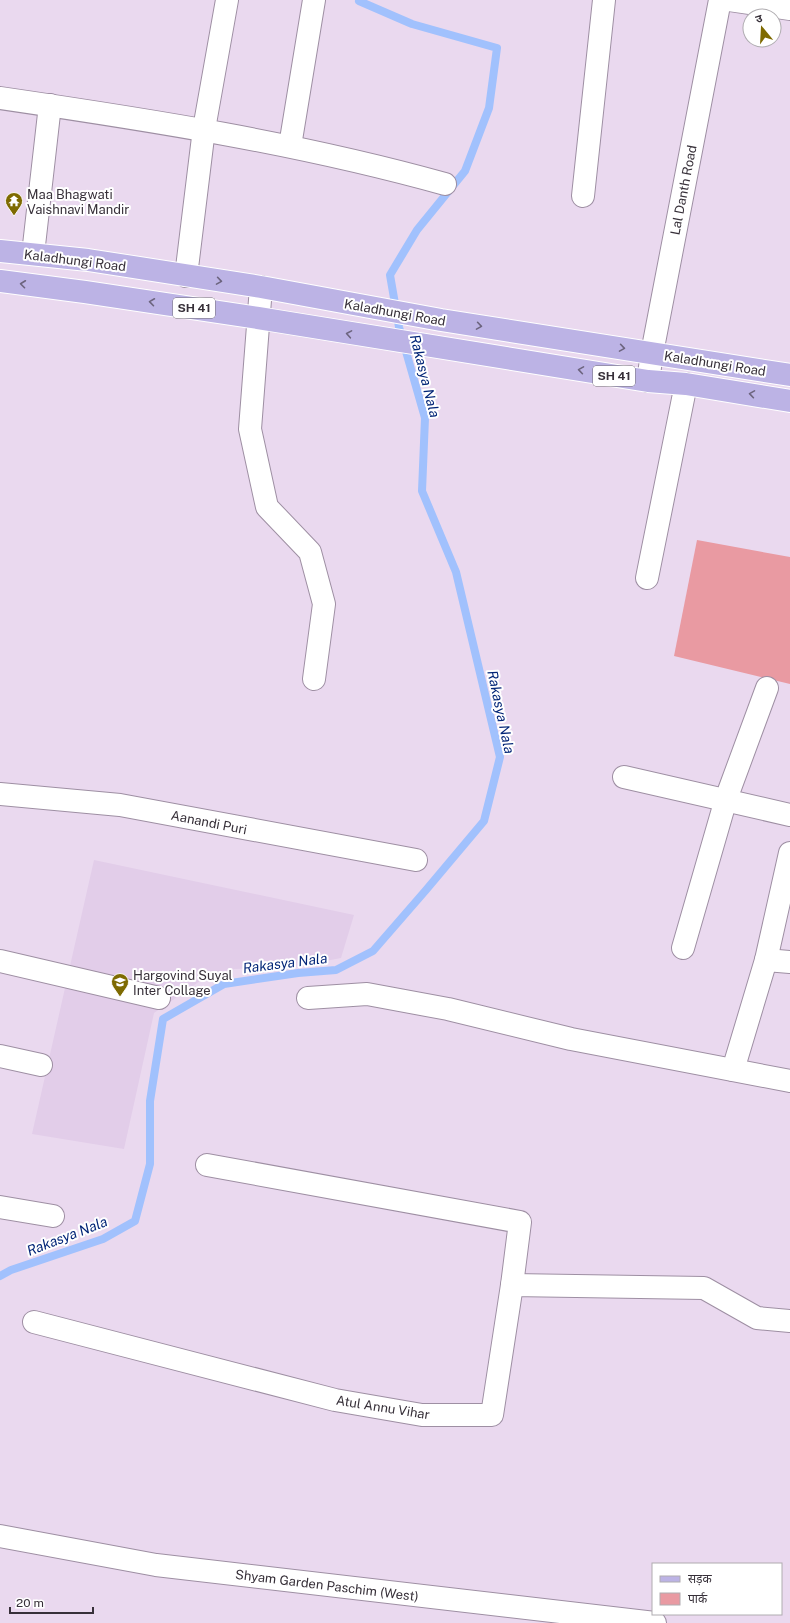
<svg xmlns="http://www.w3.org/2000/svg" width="790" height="1623" viewBox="0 0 790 1623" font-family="'Public Sans','Noto Sans Devanagari',sans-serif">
<rect width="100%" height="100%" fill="#ead9ef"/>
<path fill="#e2cde9" d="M 94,860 L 354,915 L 341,958 L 294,967 L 234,969 L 200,981 L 154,1013 L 124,1149 L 32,1134 Z"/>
<path fill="#e99aa2" d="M 697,540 L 790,557 L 790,684 L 674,656 Z"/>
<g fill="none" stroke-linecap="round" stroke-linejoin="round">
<path stroke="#a1c1fd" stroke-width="8" d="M 0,1276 L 11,1270 L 103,1239 L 135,1221 L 150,1164 L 150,1101 L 163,1019 L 224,984 L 298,973 L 336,970 L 373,951 L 426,890 L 484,821 L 500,757 L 456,572 L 422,491 L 425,418 L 399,327 L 390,275 L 417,230 L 465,171 L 489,108 L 497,48 L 412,24 L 359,1 L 360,0"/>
<defs>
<g id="minor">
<path d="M 729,0 L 790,9"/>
<path d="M 0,98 C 150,120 298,143 445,184"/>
<path d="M 290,146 L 314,0"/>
<path d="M 583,196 L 604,0"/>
<path d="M 33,254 L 50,105"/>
<path d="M 186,276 L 204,129 L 227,0"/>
<path d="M 261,287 L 250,429 L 267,507 L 310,552 L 324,604 L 314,679"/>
<path d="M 648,381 L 652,353 L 720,0"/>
<path d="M 647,578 L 686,384"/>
<path d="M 624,777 L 790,815"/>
<path d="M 0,794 L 120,805 L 416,860"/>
<path d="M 683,948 L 726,799 L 767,688"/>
<path d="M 766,960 L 790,962"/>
<path d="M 0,961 L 159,998"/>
<path d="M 308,998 L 367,994 L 448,1009 L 571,1039 L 790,1081"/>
<path d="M 0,1056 L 41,1065"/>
<path d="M 733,1070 L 766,960 L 790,853"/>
<path d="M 207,1165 L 520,1222 L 512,1285"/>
<path d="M 0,1207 L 53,1216"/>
<path d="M 34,1322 L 335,1400 L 422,1415 L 492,1415 L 512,1285 L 704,1288 L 757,1318 L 790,1321"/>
<path d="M 0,1536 L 156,1565 L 655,1623"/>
</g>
<g id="major">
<path d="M 0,251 L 88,260 L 261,287 L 441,320 L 790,375"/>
<path d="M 0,281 L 85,292 L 258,318 L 648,381 L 686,384 L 790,401"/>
</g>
</defs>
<use href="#minor" stroke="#9e8fa3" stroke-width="24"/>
<use href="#major" stroke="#fff" stroke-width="24"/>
<use href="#minor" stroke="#fff" stroke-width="22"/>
<use href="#major" stroke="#bcb3e5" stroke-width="22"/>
</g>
<defs><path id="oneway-chevron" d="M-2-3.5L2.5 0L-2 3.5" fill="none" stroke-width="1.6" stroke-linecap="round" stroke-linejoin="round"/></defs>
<g stroke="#6c647e">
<use href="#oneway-chevron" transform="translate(219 281) rotate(9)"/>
<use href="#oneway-chevron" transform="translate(23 284) rotate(-173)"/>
<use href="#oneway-chevron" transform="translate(152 302) rotate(-172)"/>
<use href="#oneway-chevron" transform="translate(479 326) rotate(9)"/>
<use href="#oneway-chevron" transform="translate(349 334) rotate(-170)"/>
<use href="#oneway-chevron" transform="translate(622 348) rotate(9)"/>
<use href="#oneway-chevron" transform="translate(581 370) rotate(-171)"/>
<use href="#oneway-chevron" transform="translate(752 394) rotate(-171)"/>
</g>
<defs>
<symbol id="temple-pin" viewBox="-11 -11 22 30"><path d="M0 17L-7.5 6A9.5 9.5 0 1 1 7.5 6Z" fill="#7e6a01" stroke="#fff"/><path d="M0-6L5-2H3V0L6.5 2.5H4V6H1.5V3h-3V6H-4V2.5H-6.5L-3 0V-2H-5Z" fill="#fff"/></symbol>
<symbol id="school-pin" viewBox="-11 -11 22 30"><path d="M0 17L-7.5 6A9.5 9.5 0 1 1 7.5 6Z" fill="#7e6a01" stroke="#fff"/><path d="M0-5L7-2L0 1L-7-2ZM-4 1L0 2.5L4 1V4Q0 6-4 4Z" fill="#fff"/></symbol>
</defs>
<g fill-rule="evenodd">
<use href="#temple-pin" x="4" y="191" width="20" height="27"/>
<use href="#school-pin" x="110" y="972" width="20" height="27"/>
</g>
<g text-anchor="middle" stroke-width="4" stroke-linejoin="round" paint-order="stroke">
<g fill="#fff" stroke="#736e74" stroke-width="1">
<rect x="173" y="298" width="42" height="20" rx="3"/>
<rect x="593" y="366" width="42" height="20" rx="3"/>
</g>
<g font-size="12" font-weight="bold" fill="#373039">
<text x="194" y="312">SH 41</text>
<text x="614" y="380">SH 41</text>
</g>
<g font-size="13" fill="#373039" stroke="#fff">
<text transform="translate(683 190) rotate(-79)" y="5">Lal Danth Road</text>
<text transform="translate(75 260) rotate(7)" y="5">Kaladhungi Road</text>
<text transform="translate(395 312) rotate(10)" y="5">Kaladhungi Road</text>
<text transform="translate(715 363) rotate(9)" y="5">Kaladhungi Road</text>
<text transform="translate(209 822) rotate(11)" y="5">Aanandi Puri</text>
<text transform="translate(383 1407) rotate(9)" y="5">Atul Annu Vihar</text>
<text transform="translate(327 1585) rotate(7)" y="5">Shyam Garden Paschim (West)</text>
</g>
<g font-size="13" fill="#373039" stroke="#fff" text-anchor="start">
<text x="27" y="199">Maa Bhagwati<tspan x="27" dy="15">Vaishnavi Mandir</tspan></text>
<text x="133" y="980">Hargovind Suyal<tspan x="133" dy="15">Inter Collage</tspan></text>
</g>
<g font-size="14" font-style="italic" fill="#022577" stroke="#fff">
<text transform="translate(425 376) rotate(76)" y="5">Rakasya Nala</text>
<text transform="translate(501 712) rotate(78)" y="5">Rakasya Nala</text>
<text transform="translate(285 963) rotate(-7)" y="5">Rakasya Nala</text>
<text transform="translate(67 1236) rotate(-21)" y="5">Rakasya Nala</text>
</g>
</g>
<rect x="652" y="1563" width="130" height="52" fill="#ffffff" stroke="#afacb0"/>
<rect x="660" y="1576" width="20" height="6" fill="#bcb3e5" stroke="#afacb0"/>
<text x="688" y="1583" font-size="12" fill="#373039">सड़क</text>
<rect x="660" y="1593" width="20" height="12" fill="#e99aa2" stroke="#afacb0"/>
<text x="688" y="1603" font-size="12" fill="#373039">पार्क</text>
<g transform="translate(762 28) rotate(342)"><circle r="19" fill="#ffffff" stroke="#afacb0"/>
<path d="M0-3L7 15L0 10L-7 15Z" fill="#7e6a01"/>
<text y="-6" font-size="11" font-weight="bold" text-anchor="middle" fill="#373039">उ</text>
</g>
<path d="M10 1607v6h83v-6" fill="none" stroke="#373039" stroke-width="2"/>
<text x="16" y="1607" font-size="12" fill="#373039" stroke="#ffffff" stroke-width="3" paint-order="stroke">20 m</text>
</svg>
